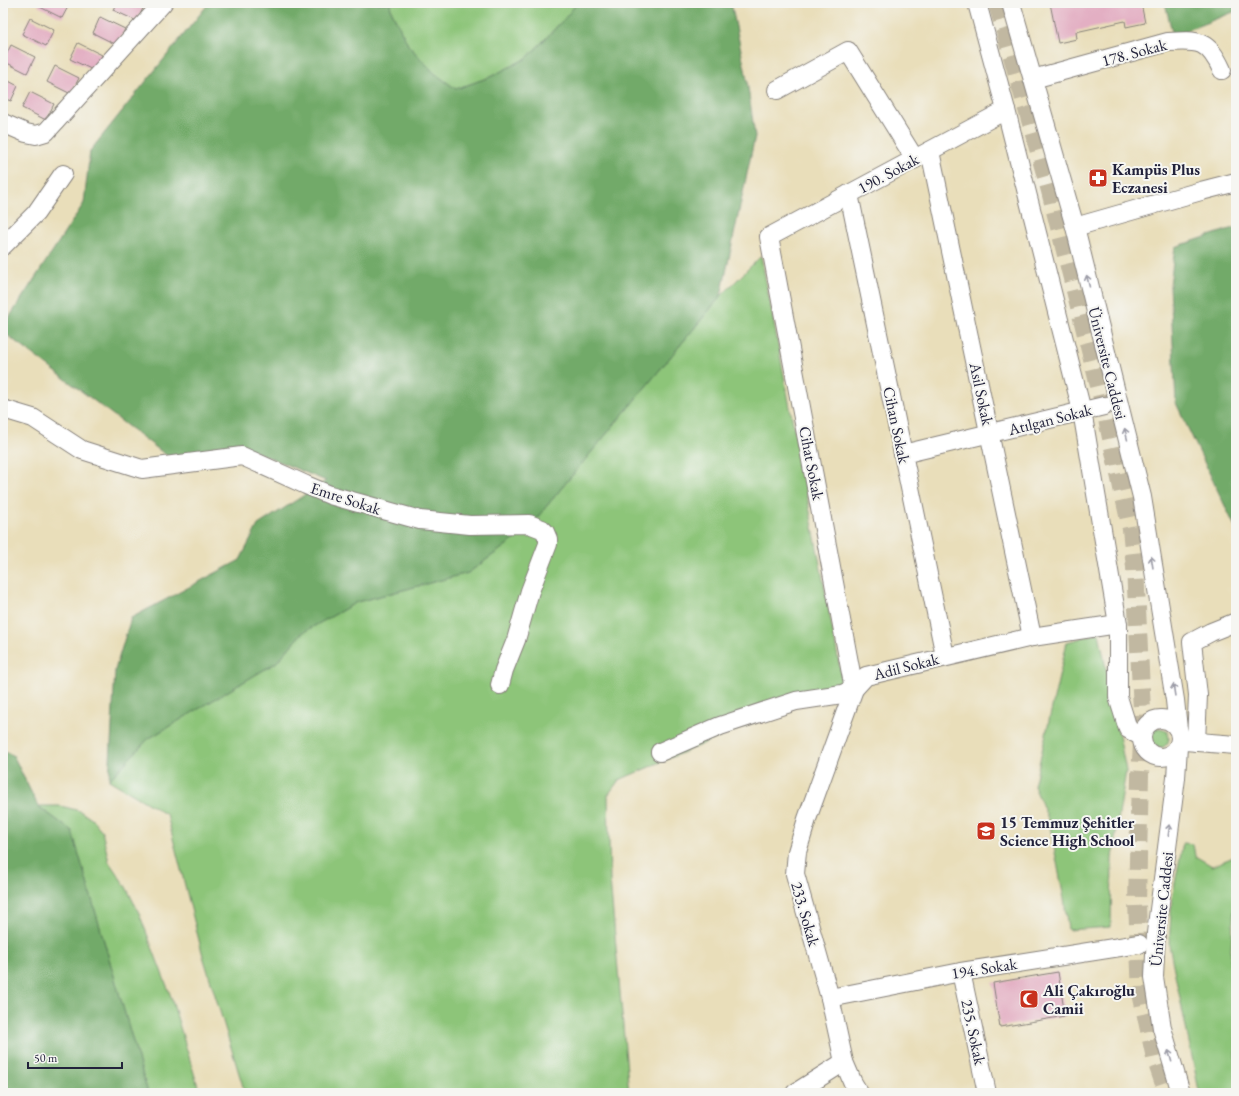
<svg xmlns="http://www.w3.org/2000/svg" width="1239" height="1096" viewBox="0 0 1239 1096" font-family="'EB Garamond',serif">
<rect width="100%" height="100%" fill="#f6f6f2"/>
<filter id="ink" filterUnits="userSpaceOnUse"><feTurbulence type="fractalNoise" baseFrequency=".025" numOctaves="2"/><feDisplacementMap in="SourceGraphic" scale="8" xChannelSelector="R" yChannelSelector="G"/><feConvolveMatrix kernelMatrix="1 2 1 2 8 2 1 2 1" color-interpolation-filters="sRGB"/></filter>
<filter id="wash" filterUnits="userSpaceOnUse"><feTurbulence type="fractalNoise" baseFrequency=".012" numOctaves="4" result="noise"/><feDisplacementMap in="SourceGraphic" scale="16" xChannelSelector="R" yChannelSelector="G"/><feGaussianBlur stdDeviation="0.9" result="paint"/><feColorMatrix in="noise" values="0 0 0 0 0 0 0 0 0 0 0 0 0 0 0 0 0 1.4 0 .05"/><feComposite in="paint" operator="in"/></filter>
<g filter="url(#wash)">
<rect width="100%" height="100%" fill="#e9deba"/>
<g fill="#8dc579" stroke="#58745a">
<path d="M 390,3 L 577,3 L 566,17 L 527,58 L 490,77 L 456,89 L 434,73 L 408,45 L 391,10 Z"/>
<path d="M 761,256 L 843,684 L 619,780 L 608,795 L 610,880 L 629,1093 L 245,1093 L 203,956 L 167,815 L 109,780 L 148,739 L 277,662 L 302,633 L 357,602 L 468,573 L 526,531 L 721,296 Z"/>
<path d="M 1099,633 L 1126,771 L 1112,858 L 1111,927 L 1068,930 L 1064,899 L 1049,821 L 1034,786 L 1067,642 Z"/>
<circle cx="1159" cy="738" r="10"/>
<path d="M 38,806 L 61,806 L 80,811 L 93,820 L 102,831 L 109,862 L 126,887 L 139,913 L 170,994 L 200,1093 L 148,1093 L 72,831 Z"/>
<path d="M 1183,843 L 1193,844 L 1195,856 L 1212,866 L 1236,856 L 1236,879 L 1230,963 L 1236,977 L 1236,1093 L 1200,1093 L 1198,1086 L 1169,945 L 1172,898 Z"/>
</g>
<g fill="#72aa69" stroke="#4a6652">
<path d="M 209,3 L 390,3 L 391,10 L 408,45 L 434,73 L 456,89 L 490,77 L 527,58 L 566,17 L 577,3 L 731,3 L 746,74 L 755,136 L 721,296 L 526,531 L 468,573 L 357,602 L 302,633 L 277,662 L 148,739 L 109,780 L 115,670 L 131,618 L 240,560 L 258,525 L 326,481 L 249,449 L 170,458 L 3,332 L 3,327 L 84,203 L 90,151 Z"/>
<path d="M 1165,3 L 1236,3 L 1236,11 L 1173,36 Z"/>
<path d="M 1236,227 L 1236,529 L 1176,403 L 1170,285 L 1175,247 Z"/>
<path d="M 3,751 L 13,755 L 38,806 L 72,831 L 148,1093 L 3,1093 Z"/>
</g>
<g id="blocks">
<g fill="#e3afc3">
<path d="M 40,3 L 70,3 L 62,18 L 38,6 Z"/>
<path d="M 116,3 L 139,3 L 144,6 L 137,21 L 113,10 Z"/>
<path d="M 1050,3 L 1141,3 L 1145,23 L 1126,27 L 1125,21 L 1076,32 L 1077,39 L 1058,43 Z"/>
<path d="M 100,17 L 125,29 L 117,45 L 93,33 Z"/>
<path d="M 30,18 L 54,30 L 46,46 L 22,34 Z"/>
<path d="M 78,43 L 102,55 L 95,71 L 70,59 Z"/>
<path d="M 11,45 L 35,57 L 27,73 L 3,61 Z"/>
<path d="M 55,66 L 79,78 L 71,94 L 47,82 Z"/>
<path d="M 3,78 L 18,86 L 11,101 L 3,98 Z"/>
<path d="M 30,92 L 54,104 L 46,120 L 22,108 Z"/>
<path d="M 1058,972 L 1065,1016 L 1000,1027 L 993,983 Z"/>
</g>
</g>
</g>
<g filter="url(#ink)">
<use href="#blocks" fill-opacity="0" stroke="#86807a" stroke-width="1"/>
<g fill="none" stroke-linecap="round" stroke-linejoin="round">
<g stroke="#c1b8a1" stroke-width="18" stroke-dasharray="18 9" stroke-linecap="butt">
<path d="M 997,3 L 1050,191 L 1104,406 L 1131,529 L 1135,567 L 1143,731"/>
<path d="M 1142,744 L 1140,775 L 1137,903 L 1141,993 L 1155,1058 L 1167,1093"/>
</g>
<defs>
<g id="minor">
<path d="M 977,3 L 1006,110 L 1082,411 L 1118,624 L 1118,697 L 1128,729 L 1142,737"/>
<path d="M 1011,3 L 1075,227 L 1142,497 L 1175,700 L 1178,729"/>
<path d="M 1033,79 L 1168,42 C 1199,40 1208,40 1222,70"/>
<path d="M 777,90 L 848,51 L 915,159"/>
<path d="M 3,123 L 26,133 L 36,135 L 46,132 L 163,3"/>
<path d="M 930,151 L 1032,637"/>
<path d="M 849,194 L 945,656"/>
<path d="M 1075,227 L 1201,191 L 1236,182"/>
<path d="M 3,246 L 36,213 L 63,174"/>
<path d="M 3,409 L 33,418 L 82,450 L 142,469 L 242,456 L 306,485 L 330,495 L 420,520 L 470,525 L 529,524 L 542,529 L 545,532 L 548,539 L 548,544 L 530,591 L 516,640 L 504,670 L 500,685"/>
<path d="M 903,454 L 1104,406"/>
<circle cx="1161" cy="738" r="19"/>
<path d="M 1185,741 L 1236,745"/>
<path d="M 1196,742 L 1198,695 L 1192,642 L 1211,632 L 1236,622"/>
<path d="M 1178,747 L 1176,778 L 1156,933 L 1154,977 L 1162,1028 L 1181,1093"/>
<path d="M 660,752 L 720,726 L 796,701 L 842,694 L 854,689 L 866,676 L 1032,637 L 1118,624"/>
<path d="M 961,972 L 987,1093"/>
<path d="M 830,998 L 961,972 L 1139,944"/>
<path d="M 795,1093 L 844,1062"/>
<path d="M 859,1093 L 853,1083 L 844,1062 L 830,998 L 795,874 L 797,852 L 807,819 L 854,689 L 769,237 L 1006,110"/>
</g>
</defs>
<use href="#minor" stroke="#86807a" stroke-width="20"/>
<use href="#minor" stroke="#fff" stroke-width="18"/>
</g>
<defs><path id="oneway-shaft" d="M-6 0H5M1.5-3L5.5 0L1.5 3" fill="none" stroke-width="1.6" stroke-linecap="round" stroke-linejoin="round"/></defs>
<g stroke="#9c9ca7">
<use href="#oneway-shaft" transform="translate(1088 281) rotate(-104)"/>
<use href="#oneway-shaft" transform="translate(1126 434) rotate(-104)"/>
<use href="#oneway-shaft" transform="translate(1152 562) rotate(-99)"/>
<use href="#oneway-shaft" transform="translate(1174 690) rotate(-99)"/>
<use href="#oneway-shaft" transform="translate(1169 830) rotate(-83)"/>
<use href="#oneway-shaft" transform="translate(1170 1056) rotate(-106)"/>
</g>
</g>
<defs>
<symbol id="pharmacy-square" viewBox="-11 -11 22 22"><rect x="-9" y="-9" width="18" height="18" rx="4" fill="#c8321e" stroke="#f6f6f2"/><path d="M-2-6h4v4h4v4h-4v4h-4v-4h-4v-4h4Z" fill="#fff"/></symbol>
<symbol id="school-square" viewBox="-11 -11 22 22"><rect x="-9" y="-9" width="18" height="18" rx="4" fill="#c8321e" stroke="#f6f6f2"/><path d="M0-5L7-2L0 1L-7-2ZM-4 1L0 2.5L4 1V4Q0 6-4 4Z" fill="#fff"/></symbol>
<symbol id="mosque-square" viewBox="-11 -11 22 22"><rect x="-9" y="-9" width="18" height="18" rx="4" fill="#c8321e" stroke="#f6f6f2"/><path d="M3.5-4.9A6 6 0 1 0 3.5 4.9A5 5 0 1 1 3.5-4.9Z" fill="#fff"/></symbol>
</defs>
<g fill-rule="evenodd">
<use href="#pharmacy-square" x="1087" y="167" width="22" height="22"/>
<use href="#school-square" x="975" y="820" width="22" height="22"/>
<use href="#mosque-square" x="1018" y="988" width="22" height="22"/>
</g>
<g text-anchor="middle" stroke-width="4" stroke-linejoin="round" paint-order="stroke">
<g font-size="16" fill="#22223b" stroke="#f6f6f2">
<text transform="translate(1134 52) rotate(-15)" y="6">178. Sokak</text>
<text transform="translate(888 173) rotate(-28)" y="6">190. Sokak</text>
<text transform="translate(1108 363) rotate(76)" y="6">Üniversite Caddesi</text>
<text transform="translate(982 394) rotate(78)" y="6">Asil Sokak</text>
<text transform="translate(1050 419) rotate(-14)" y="6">Atılgan Sokak</text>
<text transform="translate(897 425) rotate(78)" y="6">Cihan Sokak</text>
<text transform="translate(812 463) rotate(79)" y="6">Cihat Sokak</text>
<text transform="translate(346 498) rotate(18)" y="6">Emre Sokak</text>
<text transform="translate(906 666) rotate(-14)" y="6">Adil Sokak</text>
<text transform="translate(1161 909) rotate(-84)" y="6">Üniversite Caddesi</text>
<text transform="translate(806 914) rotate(74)" y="6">233. Sokak</text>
<text transform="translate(984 968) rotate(-9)" y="6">194. Sokak</text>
<text transform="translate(974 1032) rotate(78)" y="6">235. Sokak</text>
</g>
<g font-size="16" font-weight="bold" fill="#22223b" stroke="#f6f6f2" text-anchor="start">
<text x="1112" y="175">Kampüs Plus<tspan x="1112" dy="18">Eczanesi</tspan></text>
<text x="1000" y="828">15 Temmuz Şehitler<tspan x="1000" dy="18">Science High School</tspan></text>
<text x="1043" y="996">Ali Çakıroğlu<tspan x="1043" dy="18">Camii</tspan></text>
</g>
</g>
<rect width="1239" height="1096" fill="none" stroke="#f6f6f2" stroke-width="16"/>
<path d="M28 1062v6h94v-6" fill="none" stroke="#22223b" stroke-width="2"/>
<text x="34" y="1062" font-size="12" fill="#22223b" stroke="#f6f6f2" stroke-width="3" paint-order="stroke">50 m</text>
</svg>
